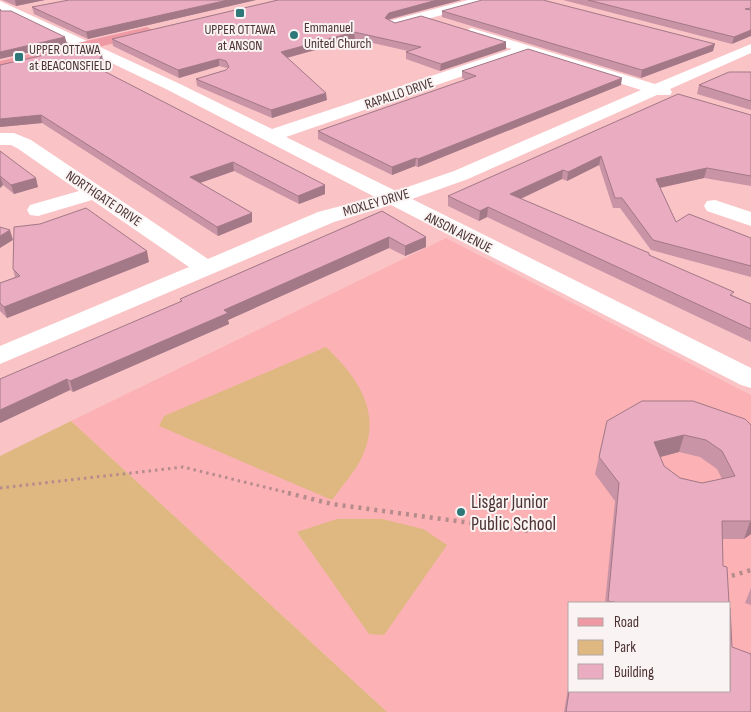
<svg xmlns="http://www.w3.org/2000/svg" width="751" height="712" viewBox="0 0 751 712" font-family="'Sofia Sans Condensed',sans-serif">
<rect width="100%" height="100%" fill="#fac4c6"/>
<path fill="#fcb2b5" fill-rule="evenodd" d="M 446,238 L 751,395 L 751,712 L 387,712 L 71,421 ZM 570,603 L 730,603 L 730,691 L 570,691 Z"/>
<g fill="#deb880">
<path d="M 326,347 C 357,377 382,411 363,455 C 356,471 342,486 332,500 L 159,426 L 164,416 Z"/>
<path d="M 71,421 L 387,712 L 0,712 L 0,456 Z"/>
<path d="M 337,519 L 382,519 L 423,529 L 447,545 L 384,635 L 369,634 L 297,532 Z"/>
</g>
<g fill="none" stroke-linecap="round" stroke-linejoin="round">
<path stroke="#b68b8c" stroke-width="3" stroke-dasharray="2.5 4" stroke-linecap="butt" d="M 0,488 L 183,467 L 293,494"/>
<g stroke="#b68b8c" stroke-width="4.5" stroke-dasharray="3 5" stroke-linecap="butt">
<path d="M 288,493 L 332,504 L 530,531"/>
<path d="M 724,575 L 731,576 L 751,570"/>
</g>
<g fill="#fff" fill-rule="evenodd">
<path d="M 468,0 L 488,0 L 486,3 L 394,28 L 387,24 L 389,21 Z"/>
<path d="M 0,1 L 178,83 L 272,129 L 512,49 L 466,35 L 464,32 L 471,28 L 655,84 L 751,44 L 751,53 L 670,89 L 672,92 L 670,95 L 657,95 L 468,179 L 412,199 L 751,368 L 751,388 L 741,385 L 391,205 L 334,222 L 0,364 L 0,346 L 189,267 L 92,200 L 38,216 L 30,215 L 27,210 L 30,205 L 79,191 L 17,148 L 11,145 L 0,145 L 0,133 L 14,133 L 31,140 L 208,259 L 318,212 L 375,197 L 166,89 L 0,10 ZM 527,54 L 641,90 L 454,171 L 396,191 L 286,137 Z"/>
<path d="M 715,200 L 751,212 L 751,226 L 707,211 L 704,206 L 707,201 Z"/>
</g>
<path fill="#ee99a3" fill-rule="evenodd" d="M 147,27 L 154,31 L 152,34 L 0,71 L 0,61 Z"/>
</g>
<g fill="#c894a6" fill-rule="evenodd">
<path d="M 2,0 L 45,0 L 16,6 Z"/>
<path d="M 256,0 L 88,39 L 34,14 L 32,7 Z"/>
<path d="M 278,0 L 461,0 L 388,20 L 395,23 L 506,49 L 440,71 L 406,59 L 406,52 L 408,51 L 355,39 L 287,58 L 327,100 L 272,118 L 197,86 L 196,79 L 226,70 L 227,69 L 227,68 L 219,66 L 179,78 L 113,46 L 112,39 Z"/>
<path d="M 563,0 L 751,0 L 732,44 Z"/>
<path d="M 442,11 L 713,51 L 641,78 L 442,17 Z"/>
<path d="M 103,61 L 100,69 L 325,194 L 299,204 L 234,171 L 200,183 L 252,222 L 218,236 L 42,123 L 0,127 L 0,65 Z"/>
<path d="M 462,71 L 621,85 L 418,167 L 415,166 L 392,175 L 318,139 L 318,131 L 466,80 L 462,78 Z"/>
<path d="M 751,72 L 751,110 L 697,94 L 699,85 Z"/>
<path d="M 751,115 L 751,186 L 704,178 L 660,188 L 676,222 L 751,238 L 751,277 L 651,250 L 620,208 L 613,208 L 599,165 L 567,181 L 562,179 L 521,199 L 649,255 L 751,304 L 751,342 L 487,217 L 479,221 L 448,206 L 448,196 Z"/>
<path d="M 0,151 L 38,187 L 14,194 L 3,185 L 0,188 Z"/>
<path d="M 382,211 L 426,237 L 426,247 L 405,256 L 389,248 L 228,320 L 229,324 L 73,392 L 70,390 L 0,423 L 181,301 L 180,299 Z"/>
<path d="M 149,262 L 7,318 L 0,311 L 0,283 L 15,277 L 13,269 Z"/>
<path d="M 745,419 L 751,534 L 744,539 L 722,539 L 723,566 L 729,603 L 605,603 L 615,501 L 595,474 L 607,421 ZM 679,452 L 700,457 L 717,469 L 722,479 L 702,483 L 680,478 L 664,466 L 660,457 Z"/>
<path d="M 751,588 L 751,605 L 745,603 Z"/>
<path d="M 732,647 L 751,712 L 564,712 L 570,676 L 570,691 Z"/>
</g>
<g fill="#a37887">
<path d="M 15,0 L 45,0 L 16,6 Z"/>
<path d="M 228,0 L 256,0 L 88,39 L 86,32 Z"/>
<path d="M 437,0 L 461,0 L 389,19 L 385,24 L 385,18 L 389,13 Z"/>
<path d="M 751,30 L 751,36 L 732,44 L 734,37 Z"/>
<path d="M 354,32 L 355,39 L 282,59 L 281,52 Z"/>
<path d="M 65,37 L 67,44 L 0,59 L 0,52 Z"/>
<path d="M 506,42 L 506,49 L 440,71 L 441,64 Z"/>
<path d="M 715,44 L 713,51 L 641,78 L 642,70 Z"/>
<path d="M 102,54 L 103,61 L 97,74 L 96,67 Z"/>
<path d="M 219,59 L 219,66 L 179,78 L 178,70 Z"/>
<path d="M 622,78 L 621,85 L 418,167 L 418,159 Z"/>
<path d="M 326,93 L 327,100 L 272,118 L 271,110 Z"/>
<path d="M 41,115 L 42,123 L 0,127 L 0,119 Z"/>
<path d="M 601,156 L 599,165 L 567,181 L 568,172 Z"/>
<path d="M 416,158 L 415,166 L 392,175 L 392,167 Z"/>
<path d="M 233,162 L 234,171 L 191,186 L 190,177 Z"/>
<path d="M 707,168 L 704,178 L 654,189 L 656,179 Z"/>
<path d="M 563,170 L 562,179 L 509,204 L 510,194 Z"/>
<path d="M 0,176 L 3,185 L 0,188 Z"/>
<path d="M 36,178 L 38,187 L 14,194 L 11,185 Z"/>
<path d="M 325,185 L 325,194 L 299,204 L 298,196 Z"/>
<path d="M 488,207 L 487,217 L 479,221 L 480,211 Z"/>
<path d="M 252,213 L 252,222 L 218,236 L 217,227 Z"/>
<path d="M 10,230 L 13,240 L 0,248 L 0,236 Z"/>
<path d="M 389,237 L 389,248 L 228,320 L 229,324 L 73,392 L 70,381 L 224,310 Z"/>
<path d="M 426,237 L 426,247 L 405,256 L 405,246 Z"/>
<path d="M 147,251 L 149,262 L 7,318 L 4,307 Z"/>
<path d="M 67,379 L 70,390 L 0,423 L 0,410 Z"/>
<path d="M 684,435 L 679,452 L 649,460 L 654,442 Z"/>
<path d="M 751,521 L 751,534 L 744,539 L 750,522 Z"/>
</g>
<g fill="#e9acc1" stroke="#a37887" fill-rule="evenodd">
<path d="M 69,0 L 228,0 L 86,32 L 32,7 Z"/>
<path d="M 278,0 L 437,0 L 389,13 L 385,18 L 395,23 L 421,16 L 506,42 L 441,64 L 406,52 L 421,47 L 354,32 L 281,52 L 326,93 L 271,110 L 196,79 L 226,70 L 229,67 L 226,61 L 219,59 L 178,70 L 112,39 Z"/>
<path d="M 482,0 L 543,0 L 715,44 L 642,70 L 442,11 Z"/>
<path d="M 588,0 L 751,0 L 751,8 L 745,9 L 751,10 L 751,30 L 734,37 Z"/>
<path d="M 0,9 L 1,11 L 11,11 L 65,37 L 0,52 Z"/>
<path d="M 84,46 L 102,54 L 96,67 L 325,185 L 298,196 L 233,162 L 190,177 L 252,213 L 217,227 L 41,115 L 0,119 L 0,65 Z"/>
<path d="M 528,49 L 622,78 L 418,159 L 416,158 L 392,167 L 318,131 L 476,76 L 462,71 Z"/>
<path d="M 729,72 L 751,72 L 751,101 L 699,85 Z"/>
<path d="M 678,94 L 751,115 L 751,176 L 707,168 L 656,179 L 676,222 L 689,214 L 751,238 L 751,266 L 653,240 L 622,198 L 615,198 L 601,156 L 568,172 L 563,170 L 510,194 L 649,253 L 649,255 L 734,292 L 730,295 L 751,304 L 751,329 L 488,207 L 480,211 L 448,196 Z"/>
<path d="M 0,151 L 36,178 L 11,185 L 0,176 Z"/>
<path d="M 86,208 L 147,251 L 4,307 L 0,303 L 0,283 L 20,276 L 13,269 L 14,227 L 40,224 Z"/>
<path d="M 382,211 L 426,237 L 405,246 L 389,237 L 224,310 L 228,313 L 70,381 L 67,379 L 0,410 L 0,379 L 182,301 L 180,299 Z"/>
<path d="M 0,227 L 10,230 L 0,236 Z"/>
<path d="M 642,401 L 693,401 L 745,419 L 751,425 L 751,521 L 722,521 L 723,566 L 727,567 L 729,603 L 619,603 L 608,601 L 619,483 L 599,457 L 607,421 ZM 684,435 L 706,440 L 722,451 L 735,476 L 702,483 L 680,478 L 664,466 L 654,442 Z"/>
<path d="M 730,608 L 732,647 L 751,654 L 751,712 L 566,712 L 570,685 L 570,691 L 730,691 Z"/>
</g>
<g fill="#2e7879" stroke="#faf3f3" stroke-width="2">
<rect x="235" y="8" width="10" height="10" rx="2.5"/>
<circle cx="294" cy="35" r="5"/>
<rect x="14" y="52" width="10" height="10" rx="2.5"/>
<circle cx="461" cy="512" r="5"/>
</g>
<g text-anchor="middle" stroke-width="4" stroke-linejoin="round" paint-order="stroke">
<g font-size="14" fill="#4c3233" stroke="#faf3f3" text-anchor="start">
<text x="304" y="32">Emmanuel<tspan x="304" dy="16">United Church</tspan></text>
<text x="240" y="34" text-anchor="middle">UPPER OTTAWA<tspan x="240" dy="16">at ANSON</tspan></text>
<text x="29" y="54">UPPER OTTAWA<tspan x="29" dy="16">at BEACONSFIELD</tspan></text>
</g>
<g font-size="14" fill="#4c3233" stroke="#faf3f3">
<text transform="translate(399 93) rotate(-19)" y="5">RAPALLO DRIVE</text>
<text transform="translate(104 198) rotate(34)" y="5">NORTHGATE DRIVE</text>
<text transform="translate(376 202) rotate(-16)" y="5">MOXLEY DRIVE</text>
<text transform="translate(459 232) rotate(27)" y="5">ANSON AVENUE</text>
</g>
<g font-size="19" fill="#4c3233" stroke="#faf3f3" text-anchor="start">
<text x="471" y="508">Lisgar Junior<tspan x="471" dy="22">Public School</tspan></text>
</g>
</g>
<rect x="568" y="602" width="162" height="90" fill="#faf3f3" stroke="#b4a6a6"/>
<rect x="578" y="618" width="25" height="8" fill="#ee99a3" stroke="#b4a6a6"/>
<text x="614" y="627" font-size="15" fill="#4c3233">Road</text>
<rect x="578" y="640" width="25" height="15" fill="#deb880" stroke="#b4a6a6"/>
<text x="614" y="652" font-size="15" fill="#4c3233">Park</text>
<rect x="578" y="664" width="25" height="15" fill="#e9acc1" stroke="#b4a6a6"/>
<text x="614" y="677" font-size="15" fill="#4c3233">Building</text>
</svg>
